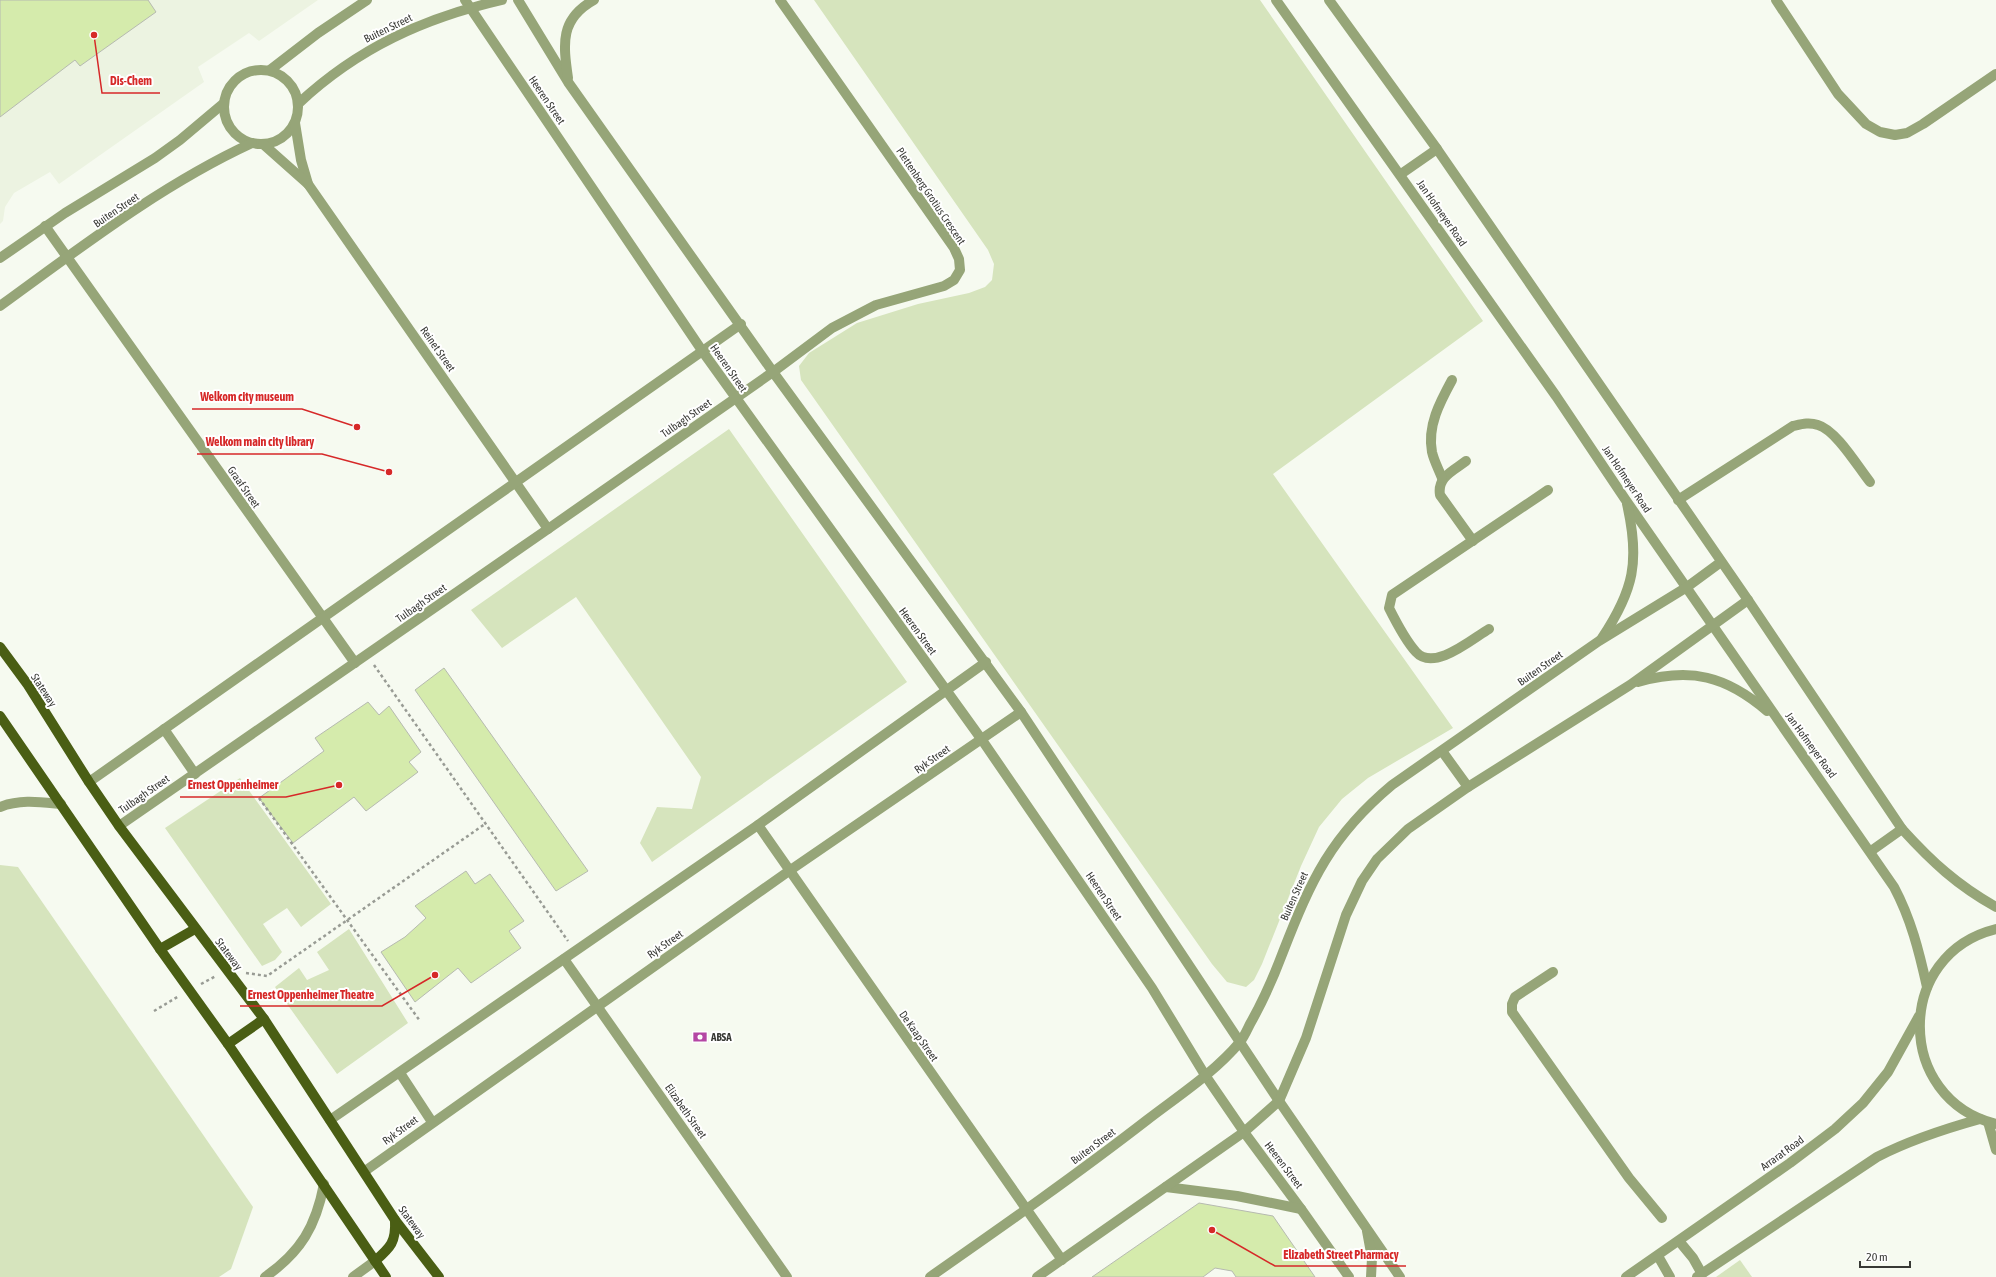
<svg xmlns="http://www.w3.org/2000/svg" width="1996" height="1277" viewBox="0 0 1996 1277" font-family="'Asap Condensed',sans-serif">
<rect width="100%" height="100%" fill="#f6faf0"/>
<path fill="#ecf3e1" d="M 0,0 L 318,0 L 259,41 L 249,33 L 198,67 L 204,82 L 59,184 L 50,172 L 14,193 L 5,207 L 3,221 L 0,224 Z"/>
<g fill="#d6e4bd">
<path d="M 814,0 L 1260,0 L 1483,321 L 1273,474 L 1453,728 L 1368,778 L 1342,799 L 1319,827 L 1301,866 L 1262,964 L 1254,980 L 1246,987 L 1227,982 L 1212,964 L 801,380 L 799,366 L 809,353 L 857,323 L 918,304 L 969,293 L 985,287 L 992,280 L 994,264 L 988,250 Z"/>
<path d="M 729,429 L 907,682 L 652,862 L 640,843 L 657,807 L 692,809 L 701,777 L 576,597 L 502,648 L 471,610 Z"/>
<path d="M 240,778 L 331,904 L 301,927 L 287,908 L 263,924 L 282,952 L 275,960 L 262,966 L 165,828 Z"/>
<path d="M 0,865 L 18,867 L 253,1207 L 231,1269 L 219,1277 L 0,1277 Z"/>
<path d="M 349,929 L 408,1023 L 337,1074 L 275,987 L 299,968 L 307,980 L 329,970 L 317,952 Z"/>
<path d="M 1740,1260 L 1752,1277 L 1716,1277 Z"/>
</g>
<g fill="#d5ebac" stroke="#b6bab0">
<path d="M 0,0 L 148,0 L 156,12 L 80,66 L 75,60 L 0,117 Z"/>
<path d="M 444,668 L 588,871 L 556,891 L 415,690 Z"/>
<path d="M 368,702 L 379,715 L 389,706 L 421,752 L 409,762 L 418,772 L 366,811 L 354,797 L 293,843 L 259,798 L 324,751 L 315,738 Z"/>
<path d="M 466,871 L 475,884 L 490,874 L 524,921 L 509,931 L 521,948 L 471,983 L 458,968 L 415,1002 L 381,952 L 405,937 L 426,918 L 415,906 Z"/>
<path d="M 1199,1203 L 1273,1216 L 1315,1277 L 1236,1277 L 1232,1271 L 1215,1268 L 1203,1277 L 1092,1277 Z"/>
</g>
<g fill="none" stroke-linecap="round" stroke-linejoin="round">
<g stroke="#989b94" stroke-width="2.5" stroke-dasharray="3 3" stroke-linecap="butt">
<path d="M 374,665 L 568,941"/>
<path d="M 259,798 L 420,1021"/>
<path d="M 246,973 L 267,976 L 485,824"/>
<path d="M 201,984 L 216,976"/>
<path d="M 154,1011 L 179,996"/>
</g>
<g stroke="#96a578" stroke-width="10">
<path d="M 465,0 L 703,352 L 982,740 L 1152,988 L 1205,1075 L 1244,1132 L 1301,1209 L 1349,1277"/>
<path d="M 518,0 L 568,82 L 773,372 L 1021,712 L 1279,1101 L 1400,1277"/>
<path d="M 1276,0 L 1556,396 L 1625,499 L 1894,887 C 1911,919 1919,951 1927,987"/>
<path d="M 1329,0 L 1437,149 L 1748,600 L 1902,829 C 1932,862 1957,885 1996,907"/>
<path d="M 1776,0 L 1838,94 L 1866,124 L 1880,132 L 1895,135 L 1907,133 L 1923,124 L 1996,74"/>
<circle cx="261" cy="107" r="37"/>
<path d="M 270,70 L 318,33 L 367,0"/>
<path d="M 568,78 C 563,43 560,19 594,0"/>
<path d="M 299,103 C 358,48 424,18 502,0"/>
<path d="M 295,123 L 301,160 L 308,184"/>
<path d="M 263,144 L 308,184 L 548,529"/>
<path d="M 1401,174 L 1437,149"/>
<path d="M 45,226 L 355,663"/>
<path d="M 0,258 L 65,213 L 155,158 L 180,140 L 224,103"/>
<path d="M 0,306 C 80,248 161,185 252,143"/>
<path d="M 1466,461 C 1453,471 1437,477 1440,495 L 1473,541"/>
<path d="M 1442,478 C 1439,470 1434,461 1432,452 C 1427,426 1440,402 1452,380"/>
<path d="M 1678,500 L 1793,426 C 1802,424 1809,422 1818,425 C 1836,430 1858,467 1870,482"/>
<path d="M 1489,629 C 1472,639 1434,672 1416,652 C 1405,640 1396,622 1389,608 L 1392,595 L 1548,490"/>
<path d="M 1602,638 C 1634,590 1640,561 1627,504"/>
<path d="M 1638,682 C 1691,667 1726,676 1767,711"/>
<path d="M 164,729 L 195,774"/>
<path d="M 1442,751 L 1468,787"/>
<path d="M 89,782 L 741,324"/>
<path d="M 0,807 C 20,799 40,802 61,804"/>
<path d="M 758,825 L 1062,1260"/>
<path d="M 119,826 L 548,529 L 773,372 L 832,328 L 876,305 L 944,286 L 954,280 L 960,270 L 959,259 L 954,248 L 780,0"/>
<path d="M 1871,851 L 1902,829"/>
<path d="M 1996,929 C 1894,954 1895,1099 1996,1124"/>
<path d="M 564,959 L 787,1277"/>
<path d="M 1553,972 L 1515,997 L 1512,1004 L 1512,1012 L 1629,1178 L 1662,1218"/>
<path d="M 400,1073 L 432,1122"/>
<path d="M 330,1120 L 758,825 L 986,662"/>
<path d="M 1988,1122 L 1996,1150"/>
<path d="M 365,1171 L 789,871 L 1021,712"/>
<path d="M 1166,1187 L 1237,1196 L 1301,1209"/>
<path d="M 1367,1231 L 1372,1258 L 1371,1277"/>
<path d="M 1679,1241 L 1693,1258 L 1702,1274"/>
<path d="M 1658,1256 L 1670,1277"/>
<path d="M 265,1277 C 301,1252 316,1226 324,1184"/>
<path d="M 353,1277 L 375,1261"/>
<path d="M 930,1277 C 1003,1226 1076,1175 1147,1120 C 1178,1096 1214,1073 1240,1042 C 1244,1037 1247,1030 1250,1024 C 1263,1001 1274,976 1283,952 C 1311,880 1331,836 1392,785 L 1599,641 L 1687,587 L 1721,562"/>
<path d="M 1037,1277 L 1244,1132 L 1279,1101 L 1306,1038 L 1346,915 L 1362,881 L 1377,859 L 1408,829 L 1468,787 L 1630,685 L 1748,600"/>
<path d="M 1626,1277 L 1790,1163 L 1835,1129 L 1863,1103 L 1888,1072 L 1919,1016"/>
<path d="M 1697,1277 L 1877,1157 C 1910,1140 1944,1129 1980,1119"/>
</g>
<g stroke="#4a5e14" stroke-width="10">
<path d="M 0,647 L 28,685 L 89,782 L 119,826 L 264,1019 L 395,1220 L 439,1277"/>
<path d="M 0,716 L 160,949 L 228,1044 L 386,1277"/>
<path d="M 160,949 L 195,929"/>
<path d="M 228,1044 L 264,1019"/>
<path d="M 375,1261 C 391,1247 396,1242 395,1220"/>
</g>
</g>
<defs>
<symbol id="bank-bare" viewBox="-9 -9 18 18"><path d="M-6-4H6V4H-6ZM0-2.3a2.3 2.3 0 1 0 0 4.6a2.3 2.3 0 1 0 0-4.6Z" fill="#b446a4" stroke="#fff" stroke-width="2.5" paint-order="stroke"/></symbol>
</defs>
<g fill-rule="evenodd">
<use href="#bank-bare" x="690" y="1027" width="20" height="20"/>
</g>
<g text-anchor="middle" stroke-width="4" stroke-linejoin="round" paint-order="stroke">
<g font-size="11" fill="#383935" stroke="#fff">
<text transform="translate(388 28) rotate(-26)" y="4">Buiten Street</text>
<text transform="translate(547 100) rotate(56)" y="4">Heeren Street</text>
<text transform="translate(931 196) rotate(56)" y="4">Plettenberg Grotius Crescent</text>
<text transform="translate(116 210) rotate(-34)" y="4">Buiten Street</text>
<text transform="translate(1442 213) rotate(55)" y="4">Jan Hofmeyer Road</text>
<text transform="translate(438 349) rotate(55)" y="4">Reinet Street</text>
<text transform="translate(729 368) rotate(55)" y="4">Heeren Street</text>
<text transform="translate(686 418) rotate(-35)" y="4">Tulbagh Street</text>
<text transform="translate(1627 479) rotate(56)" y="4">Jan Hofmeyer Road</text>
<text transform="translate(244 487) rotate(55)" y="4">Graaf Street</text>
<text transform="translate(421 603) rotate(-35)" y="4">Tulbagh Street</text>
<text transform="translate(918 631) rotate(54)" y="4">Heeren Street</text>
<text transform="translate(1540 668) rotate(-35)" y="4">Buiten Street</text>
<text transform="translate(44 690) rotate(57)" y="4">Stateway</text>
<text transform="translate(1811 745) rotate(54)" y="4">Jan Hofmeyer Road</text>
<text transform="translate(932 759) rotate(-35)" y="4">Ryk Street</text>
<text transform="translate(144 794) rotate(-35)" y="4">Tulbagh Street</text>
<text transform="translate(1104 896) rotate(56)" y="4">Heeren Street</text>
<text transform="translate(1294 896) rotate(-66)" y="4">Buiten Street</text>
<text transform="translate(665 944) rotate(-35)" y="4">Ryk Street</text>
<text transform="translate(229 954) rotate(53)" y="4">Stateway</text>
<text transform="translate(919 1036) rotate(55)" y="4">De Kaap Street</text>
<text transform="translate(686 1111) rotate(55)" y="4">Elizabeth Street</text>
<text transform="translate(400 1130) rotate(-36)" y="4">Ryk Street</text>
<text transform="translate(1093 1146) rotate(-37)" y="4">Buiten Street</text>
<text transform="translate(1782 1153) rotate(-36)" y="4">Arrarat Road</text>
<text transform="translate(1284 1165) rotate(53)" y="4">Heeren Street</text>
<text transform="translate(412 1222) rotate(54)" y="4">Stateway</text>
</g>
<g font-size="11" font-weight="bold" fill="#383935" stroke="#fff" text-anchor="start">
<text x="711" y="1041">ABSA</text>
</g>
</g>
<path fill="none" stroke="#d62828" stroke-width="1.5" d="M94 35L102 93H160M357 427L302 409H192M389 472L322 454H197M339 785L286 797H180M435 975L382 1006H240M1212 1230L1275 1266H1406"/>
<g fill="#d62828" stroke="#fff" stroke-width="1.5">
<circle cx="94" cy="35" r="4"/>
<circle cx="357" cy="427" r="4"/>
<circle cx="389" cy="472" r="4"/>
<circle cx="339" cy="785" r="4"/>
<circle cx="435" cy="975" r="4"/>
<circle cx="1212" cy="1230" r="4"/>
</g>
<g font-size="12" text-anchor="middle" font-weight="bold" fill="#d62828" stroke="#fff" stroke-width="4" stroke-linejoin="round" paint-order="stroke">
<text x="131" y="85">Dis-Chem</text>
<text x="247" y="401">Welkom city museum</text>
<text x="260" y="446">Welkom main city library</text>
<text x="233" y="789">Ernest Oppenheimer</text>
<text x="311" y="999">Ernest Oppenheimer Theatre</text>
<text x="1341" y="1259">Elizabeth Street Pharmacy</text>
</g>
<path d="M1860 1261v6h50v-6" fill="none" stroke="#383935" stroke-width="2"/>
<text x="1866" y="1261" font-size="12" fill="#383935" stroke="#ffffff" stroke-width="3" paint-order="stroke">20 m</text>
</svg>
